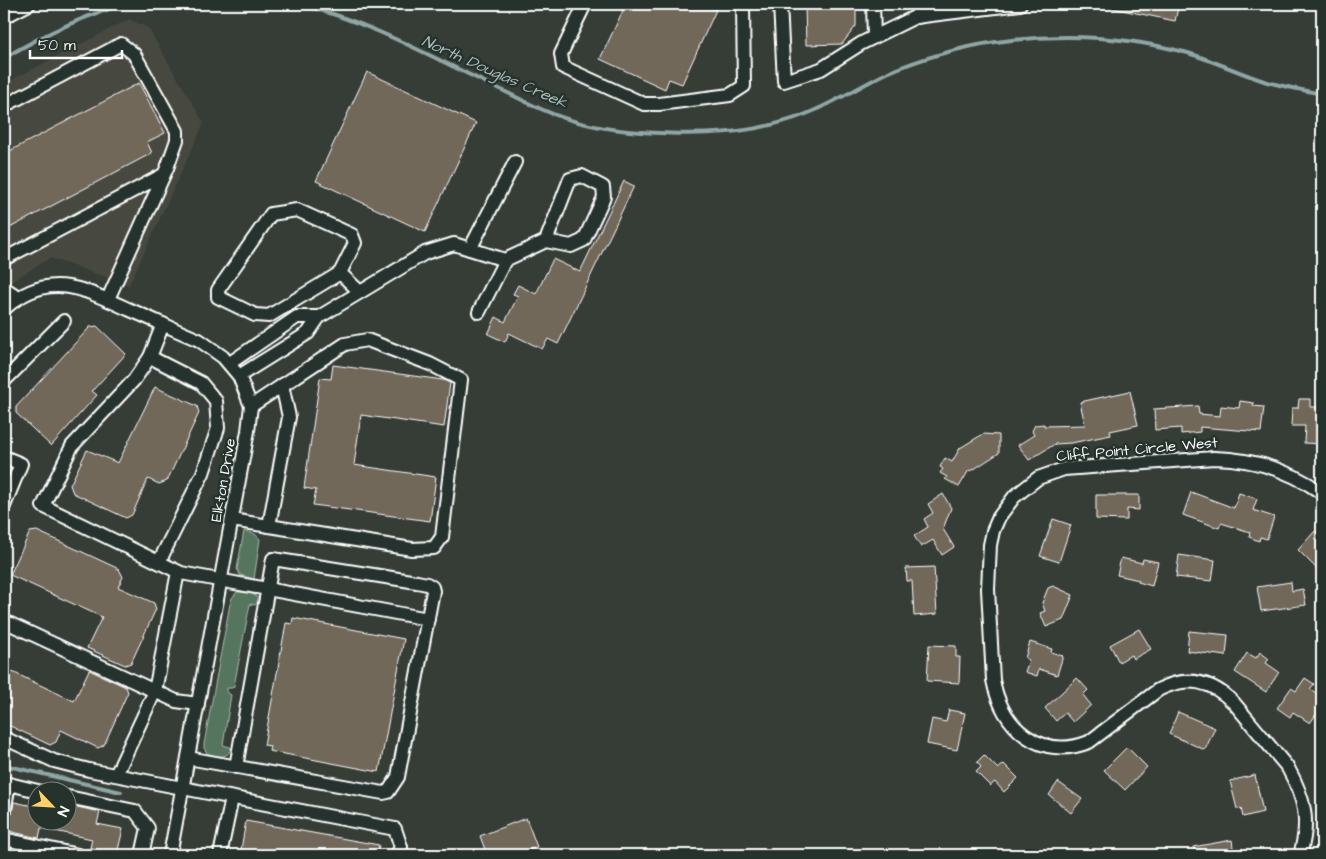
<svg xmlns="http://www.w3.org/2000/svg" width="1326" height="859" viewBox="0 0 1326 859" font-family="'Architects Daughter',sans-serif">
<rect width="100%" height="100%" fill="#353d36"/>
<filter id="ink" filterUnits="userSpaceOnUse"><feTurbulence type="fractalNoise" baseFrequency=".02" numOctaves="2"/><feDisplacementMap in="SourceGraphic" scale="10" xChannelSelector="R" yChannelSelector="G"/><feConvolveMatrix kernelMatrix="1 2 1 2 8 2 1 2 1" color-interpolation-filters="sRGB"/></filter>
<g filter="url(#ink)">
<g fill="#474a41">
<path d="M 4,4 L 48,4 L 4,26 Z"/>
<path d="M 129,19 L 148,28 L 204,123 L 129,285 L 50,258 L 4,286 L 4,84 Z"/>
</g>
<g fill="#54755f" stroke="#aabaaf">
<path d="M 244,531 L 255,534 L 260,539 L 254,579 L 240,575 L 237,569 Z"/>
<path d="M 237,592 C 246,593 256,592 259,601 L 255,605 L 250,604 L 234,686 L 232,688 L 227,688 L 227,692 L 231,695 L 223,745 L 230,747 L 231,749 C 227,759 217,757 207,753 L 204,748 L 204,744 L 230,604 L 232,598 Z"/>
</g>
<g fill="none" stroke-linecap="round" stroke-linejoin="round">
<g stroke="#90a6a6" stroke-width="4">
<path d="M 299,4 C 367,21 430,56 493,86 C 509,93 525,102 541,109 C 572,123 607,130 641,132 C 696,136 753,135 806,114 C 834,103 860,86 887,73 C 916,60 964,46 996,42 C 1060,33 1126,36 1188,53 C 1214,61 1239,73 1264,81 C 1283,87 1303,90 1322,94"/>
<path d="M 4,58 C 43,35 83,15 127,4"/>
<path d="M 4,765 L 121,792"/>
</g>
</g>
<g fill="#71675a" stroke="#fff">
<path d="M 626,4 L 702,4 L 716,10 L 682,84 L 669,79 L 665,89 L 600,59 Z"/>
<path d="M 805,4 L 856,4 L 856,26 L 842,44 L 806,45 Z"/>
<path d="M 1112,4 L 1179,4 L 1175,21 L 1112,8 Z"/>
<path d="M 367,72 L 476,123 L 425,232 L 316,181 Z"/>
<path d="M 139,83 L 165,133 L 147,142 L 152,153 L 4,231 L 4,154 Z"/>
<path d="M 624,181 L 634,186 L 558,344 L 548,339 L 542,349 L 509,333 L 505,342 L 488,334 L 496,317 L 505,322 L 518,296 L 513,294 L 518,285 L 536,294 L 553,259 L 580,272 Z"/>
<path d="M 97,326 L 126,354 L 92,391 L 97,395 L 51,446 L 16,413 L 16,407 L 90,327 Z"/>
<path d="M 333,365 L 443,380 L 450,383 L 444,427 L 361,415 L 354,465 L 436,477 L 430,521 L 313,505 L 316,490 L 304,488 L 320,378 L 331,379 Z"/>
<path d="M 155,387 L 197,406 L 199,413 L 167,481 L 159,484 L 148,479 L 132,515 L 126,518 L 73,493 L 70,485 L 87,450 L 118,463 Z"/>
<path d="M 1130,391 L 1138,425 L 1110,431 L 1111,435 L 1071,443 L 1055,444 L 1029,460 L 1018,445 L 1034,435 L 1032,431 L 1035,425 L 1044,424 L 1044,426 L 1085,425 L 1080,402 Z"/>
<path d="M 1299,399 L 1310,399 L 1310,407 L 1322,407 L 1322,444 L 1304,443 L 1305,426 L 1291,426 L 1292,408 L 1298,408 Z"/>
<path d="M 1240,401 L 1254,403 L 1253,406 L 1264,407 L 1261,432 L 1200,427 L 1200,432 L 1181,434 L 1181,428 L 1155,430 L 1154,409 L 1198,406 L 1199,414 L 1220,416 L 1221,406 L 1239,408 Z"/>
<path d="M 983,434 L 999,435 L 999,453 L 971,471 L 969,470 L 959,487 L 945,479 L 947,477 L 940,473 L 943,469 L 940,467 L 945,458 L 952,462 L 960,448 Z"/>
<path d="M 1191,492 L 1234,508 L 1239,493 L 1257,499 L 1253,510 L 1274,517 L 1267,539 L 1260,537 L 1259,541 L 1249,537 L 1250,532 L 1221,523 L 1219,528 L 1183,515 Z"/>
<path d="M 943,494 L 951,508 L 943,529 L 954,547 L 942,555 L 933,540 L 921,547 L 914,536 L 928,527 L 924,519 L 933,513 L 928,504 Z"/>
<path d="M 1096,495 L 1139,495 L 1139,510 L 1127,509 L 1127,520 L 1096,519 Z"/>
<path d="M 1053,519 L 1071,525 L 1059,562 L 1040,556 Z"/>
<path d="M 37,531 L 119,569 L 123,577 L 118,587 L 154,603 L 156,609 L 131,663 L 125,665 L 87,648 L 102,617 L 10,575 L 30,532 Z"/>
<path d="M 1315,531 L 1322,538 L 1322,574 L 1298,550 Z"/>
<path d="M 1179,555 L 1215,560 L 1212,581 L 1176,577 Z"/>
<path d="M 1121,558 L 1142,563 L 1143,559 L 1158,562 L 1152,586 L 1138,582 L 1139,580 L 1117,575 Z"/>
<path d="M 934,567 L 937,614 L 914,616 L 912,581 L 907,581 L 906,568 Z"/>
<path d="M 1291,582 L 1292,591 L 1303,589 L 1306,605 L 1261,611 L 1257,587 Z"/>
<path d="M 1053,586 L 1073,595 L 1063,620 L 1046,627 L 1040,613 L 1045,611 L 1042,603 L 1048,588 Z"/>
<path d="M 293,618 L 404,639 L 379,772 L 269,751 L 270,746 L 264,745 L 286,623 L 292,624 Z"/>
<path d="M 1139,629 L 1151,649 L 1133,659 L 1131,655 L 1119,662 L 1110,645 Z"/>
<path d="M 1189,631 L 1228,635 L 1226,656 L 1187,651 Z"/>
<path d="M 1030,642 L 1052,649 L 1051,652 L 1063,656 L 1057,675 L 1039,669 L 1037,676 L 1025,672 L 1029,660 L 1025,658 Z"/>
<path d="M 929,645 L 956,646 L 956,657 L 960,657 L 959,683 L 927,681 Z"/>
<path d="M 1260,652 L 1269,659 L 1266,663 L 1279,672 L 1266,692 L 1235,672 L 1247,653 L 1256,658 Z"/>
<path d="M 4,668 L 74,701 L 89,670 L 126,687 L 128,692 L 104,745 L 98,748 L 61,730 L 56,742 L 50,745 L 4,723 Z"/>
<path d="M 1077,678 L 1088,690 L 1083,695 L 1091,705 L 1073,722 L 1065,713 L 1056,721 L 1045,708 Z"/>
<path d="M 1305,678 L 1314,684 L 1310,689 L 1322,697 L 1322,706 L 1310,723 L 1293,712 L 1290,717 L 1277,708 L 1291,688 L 1296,691 Z"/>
<path d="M 949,710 L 965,713 L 957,750 L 927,744 L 932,719 L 946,722 Z"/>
<path d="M 1178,712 L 1215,728 L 1205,750 L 1169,734 Z"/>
<path d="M 1127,747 L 1147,767 L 1125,790 L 1104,770 Z"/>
<path d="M 984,755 L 998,769 L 1004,764 L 1018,778 L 1004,792 L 995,782 L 990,786 L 976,772 L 981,767 L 977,762 Z"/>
<path d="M 1255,775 L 1263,812 L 1243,817 L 1241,808 L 1237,809 L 1230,781 Z"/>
<path d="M 1058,782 L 1082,799 L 1071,813 L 1049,795 Z"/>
<path d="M 14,802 L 38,807 L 38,822 L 68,822 L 68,805 L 100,812 L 97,824 L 123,829 L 117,854 L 90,848 L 92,839 L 41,828 L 39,838 L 4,830 L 7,820 L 12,814 Z"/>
<path d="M 526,818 L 537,847 L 518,854 L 517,851 L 506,855 L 487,855 L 480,836 Z"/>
<path d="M 246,821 L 379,845 L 377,855 L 240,855 Z"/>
<path d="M 1232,840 L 1234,855 L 1195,855 L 1193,847 Z"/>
</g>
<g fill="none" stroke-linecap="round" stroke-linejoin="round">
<defs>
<g id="minor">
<path d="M 585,4 L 561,54 L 563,67 L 644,104 L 659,104 L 730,95 L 744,86 L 743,4"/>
<path d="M 780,4 L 784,81 L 821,69 L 862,43 L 915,17 L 1020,4"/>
<path d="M 873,4 L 874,37"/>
<path d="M 918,4 L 918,17"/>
<path d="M 4,17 L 29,4"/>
<path d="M 4,106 L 121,44 L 134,54 L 177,131 L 177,140 L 167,168 L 108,299"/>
<path d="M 470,249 L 515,162"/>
<path d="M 4,259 L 163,175"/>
<path d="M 340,273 L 355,243 L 352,235 L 297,210 L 271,214 L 218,290 L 218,297 L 255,315 L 269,316 L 340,273 L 360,292"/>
<path d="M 4,288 L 18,297"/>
<path d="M 4,309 C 47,270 82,288 128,309 C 152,319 175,330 199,340 L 223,357 L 239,376 L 251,406 L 248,431 L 170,855"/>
<path d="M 479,312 L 505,260"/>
<path d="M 319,317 L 425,253 L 454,244 L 505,260 L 546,241 L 570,179 L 582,176 L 603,187 L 604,197 L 584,240 L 571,246 L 546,241"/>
<path d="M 163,324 L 150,357 L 134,380 L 72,446 L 43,506 L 181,573 L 428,619"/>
<path d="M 150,357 L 201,383 L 216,401 L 218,428 L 203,473 L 159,562"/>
<path d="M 230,363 L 297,317 L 319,317 L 308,333 L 239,376"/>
<path d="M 4,381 L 64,321"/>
<path d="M 4,457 L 21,464 L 4,506"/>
<path d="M 232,520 L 412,549 L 434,548 L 442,537 L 461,380 L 430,364 L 367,340 L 345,344 L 251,406"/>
<path d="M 269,526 L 289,417 L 282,385"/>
<path d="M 4,621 L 176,701 L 198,704"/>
<path d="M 4,738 L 54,761 L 89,770 L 395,829 L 401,847 L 397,855"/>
<path d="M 188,758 L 383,793 L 388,792 L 398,777 L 400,766 L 433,591 L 432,587 L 427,584 L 417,582 L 273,559 L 236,767"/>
<path d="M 116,775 L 155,691 L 178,572"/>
<path d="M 68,797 L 135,811 L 148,828 L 142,855"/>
<path d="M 4,812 L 9,784 L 42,792"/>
<path d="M 4,839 L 78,855"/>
<path d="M 220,855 L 232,798"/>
<path d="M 1300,855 C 1310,821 1305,799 1288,768 L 1234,703 C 1211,680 1187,675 1158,690 L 1089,742 C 1040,761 1002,728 993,680 L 988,589 L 990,545 L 993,531 L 999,517 L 1014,497 L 1038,478 L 1064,469 L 1214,458 C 1253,459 1290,470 1322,493"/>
</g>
</defs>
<use href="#minor" stroke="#fff" stroke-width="16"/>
<use href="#minor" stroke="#26332d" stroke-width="12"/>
</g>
</g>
<g text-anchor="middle" stroke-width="5" stroke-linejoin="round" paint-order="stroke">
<g font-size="15" fill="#fff" stroke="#26332d">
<text transform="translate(1137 449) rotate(-5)" y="5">Cliff Point Circle West</text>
<text transform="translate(223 480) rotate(-80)" y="5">Elkton Drive</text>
</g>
<g font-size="16" font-style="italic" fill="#acbcbc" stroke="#26332d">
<text transform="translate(495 71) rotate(24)" y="6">North Douglas Creek</text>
</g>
</g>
<rect width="1326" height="859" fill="none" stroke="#26332d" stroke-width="20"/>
<rect x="10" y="10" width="1306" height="839" fill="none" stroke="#fff" stroke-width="2" filter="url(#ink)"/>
<g transform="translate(52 806) rotate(115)"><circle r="24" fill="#26332d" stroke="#7d8581"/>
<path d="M0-4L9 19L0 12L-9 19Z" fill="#ffd166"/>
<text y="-8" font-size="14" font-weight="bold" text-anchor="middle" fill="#ffffff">N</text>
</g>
<path d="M30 50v8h92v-8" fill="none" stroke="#ffffff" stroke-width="2.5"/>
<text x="38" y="50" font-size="15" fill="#ffffff" stroke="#26332d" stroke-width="4" paint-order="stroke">50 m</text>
</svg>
